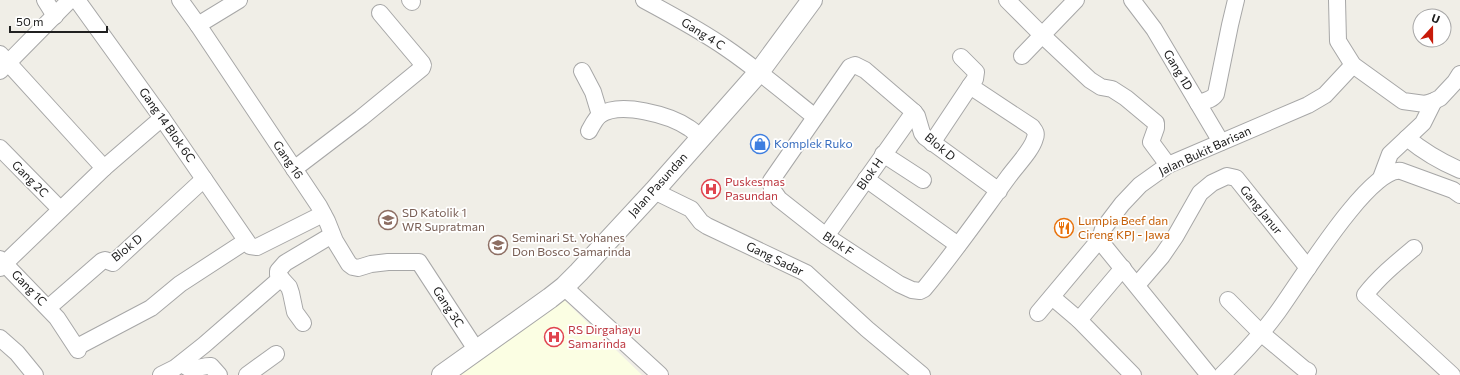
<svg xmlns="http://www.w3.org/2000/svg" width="1460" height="375" viewBox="0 0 1460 375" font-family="Commissioner,sans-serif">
<rect width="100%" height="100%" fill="#f0eee7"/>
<path fill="#fbfee3" d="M 562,298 L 642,375 L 452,375 Z"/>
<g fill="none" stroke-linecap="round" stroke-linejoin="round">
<defs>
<g id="minor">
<path d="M 45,0 L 55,16"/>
<path d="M 77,0 L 162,118 L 250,246 L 257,247 L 323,214"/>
<path d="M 180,0 L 198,25 L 319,206 L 327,221 L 335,241 L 349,264 L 353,267 L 358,268 L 371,264 L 388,262 L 419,262 L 477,351"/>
<path d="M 410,0 L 412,2"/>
<path d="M 644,0 C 672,15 700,30 726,48 C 757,69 786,94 815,117"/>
<path d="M 1007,0 L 1042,35 L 1090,80 L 1101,87 L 1112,89 L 1126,98 L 1156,123 L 1156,128 L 1151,142 L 1168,165"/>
<path d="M 1132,0 L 1154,29 L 1221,142"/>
<path d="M 1337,0 L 1338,41 L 1353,65 L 1403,101 L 1425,104 L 1434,101 L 1440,98 L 1455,82 L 1460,74"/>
<path d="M 198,25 L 239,0"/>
<path d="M 0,54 L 104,168"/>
<path d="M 1022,56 L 1076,0"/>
<path d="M 961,57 L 976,72 L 975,79 L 970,86 L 1032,127 C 1035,131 1037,133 1035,138 C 1032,150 1017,165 1009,176 C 981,214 954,253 924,289 L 920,291 L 912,290 L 899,284 L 826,236 L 779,199 L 772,189 L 771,181 L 850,67 L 855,65 L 865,70 L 914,112 L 917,116 L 922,133 L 925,137 L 999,191"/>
<path d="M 0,71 L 70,0"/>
<path d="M 582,71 L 593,92 L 600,115"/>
<path d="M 1198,103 C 1205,101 1212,100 1216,94 L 1230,25 L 1236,0"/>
<path d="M 589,131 C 592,126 595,119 600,115 C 620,101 670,115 689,128 C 693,130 697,135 700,138"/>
<path d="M 1407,138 C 1424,152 1439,161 1460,170"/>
<path d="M 932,143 L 970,86"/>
<path d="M 0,148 L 60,209"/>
<path d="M 883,154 L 923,180"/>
<path d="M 294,169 L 361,118 L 422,68 L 423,65 L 422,63 L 380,13"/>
<path d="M 1381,178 L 1390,154 L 1423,123 L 1434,101"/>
<path d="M 866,179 L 958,245"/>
<path d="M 654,191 L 691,209 L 701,222 L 707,226 L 806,273 L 867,329 L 922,375"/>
<path d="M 826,236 L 914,112"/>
<path d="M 1414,248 C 1396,263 1379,277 1365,295 L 1452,375"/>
<path d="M 0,259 L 57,318 L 78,350"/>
<path d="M 0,268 L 104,168 L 162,118"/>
<path d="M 1137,285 L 1162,256 L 1175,237 L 1200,193 L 1212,183 L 1227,176 L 1236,178 L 1308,268"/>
<path d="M 564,287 L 660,375"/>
<path d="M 1052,297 L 1079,320 L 1133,375"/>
<path d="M 1228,300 L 1261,333 L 1304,369 L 1308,371"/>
<path d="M 48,308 L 102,261 L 105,260 L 113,263 L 204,179"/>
<path d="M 1038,313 L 1100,239"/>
<path d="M 1079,320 L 1123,268"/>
<path d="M 303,323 L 295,312 L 291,293 L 289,287 L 278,275 L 278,271 L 285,263 L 332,235"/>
<path d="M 0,338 L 17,353 L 35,375"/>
<path d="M 77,347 L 151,308 L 180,284 L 246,241"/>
<path d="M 182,363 C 190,374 201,365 211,366 L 219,375"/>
<path d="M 161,375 L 175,368 L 204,345 L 281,278"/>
<path d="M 247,375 L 276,354"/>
<path d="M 1209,375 L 1105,247 C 1101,240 1100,237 1103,229 L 1122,204 L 1140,185 L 1168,165 L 1308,105 L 1325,95 L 1353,65"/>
<path d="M 1222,375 C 1242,355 1261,335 1277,313 C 1296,288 1369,166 1401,171 L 1453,190 L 1460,195"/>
</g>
<path id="tertiary" d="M 442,375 L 550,298 L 564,287 L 579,272 L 654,191 L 759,72 L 812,0"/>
</defs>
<use href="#minor" stroke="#a7a7a7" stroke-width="18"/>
<use href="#tertiary" stroke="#a7a7a7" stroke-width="22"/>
<use href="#minor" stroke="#fff" stroke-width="16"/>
<use href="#tertiary" stroke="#fff" stroke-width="20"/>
</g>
<defs>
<symbol id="shop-ring" viewBox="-11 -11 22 22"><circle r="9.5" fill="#fff" stroke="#3f7fe0" stroke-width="1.5"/><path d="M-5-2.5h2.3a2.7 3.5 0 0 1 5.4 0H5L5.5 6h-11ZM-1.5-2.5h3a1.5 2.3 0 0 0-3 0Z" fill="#3f7fe0"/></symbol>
<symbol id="hospital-ring" viewBox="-11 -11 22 22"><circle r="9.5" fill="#fff" stroke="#e0444e" stroke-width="1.5"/><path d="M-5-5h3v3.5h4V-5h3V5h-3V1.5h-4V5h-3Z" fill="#e0444e"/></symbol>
<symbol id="school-ring" viewBox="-11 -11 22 22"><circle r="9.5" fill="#fff" stroke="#8d6e63" stroke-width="1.5"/><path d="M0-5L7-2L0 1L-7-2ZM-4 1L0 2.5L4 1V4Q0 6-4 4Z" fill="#8d6e63"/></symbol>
<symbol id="restaurant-ring" viewBox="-11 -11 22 22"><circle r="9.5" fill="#fff" stroke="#e8710a" stroke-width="1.5"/><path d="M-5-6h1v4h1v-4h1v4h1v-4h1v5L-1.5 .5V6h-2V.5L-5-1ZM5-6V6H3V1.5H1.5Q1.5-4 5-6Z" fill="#e8710a"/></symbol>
</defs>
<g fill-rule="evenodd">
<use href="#shop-ring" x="749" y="133" width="22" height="22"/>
<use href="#hospital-ring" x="700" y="178" width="22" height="22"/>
<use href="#school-ring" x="377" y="209" width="22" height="22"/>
<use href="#restaurant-ring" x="1053" y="217" width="22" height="22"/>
<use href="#school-ring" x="487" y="234" width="22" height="22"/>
<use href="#hospital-ring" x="543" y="326" width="22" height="22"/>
</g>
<g text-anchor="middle" stroke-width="3.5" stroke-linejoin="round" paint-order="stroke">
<g font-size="12" fill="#202020" stroke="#fff">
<text transform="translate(703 34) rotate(32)" y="4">Gang 4 C</text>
<text transform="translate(1178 70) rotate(59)" y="4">Gang 1D</text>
<text transform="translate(167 125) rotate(55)" y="4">Gang 14 Blok 6C</text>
<text transform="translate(940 147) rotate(40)" y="4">Blok D</text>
<text transform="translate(1205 151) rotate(-25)" y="4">Jalan Bukit Barisan</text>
<text transform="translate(288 160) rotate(56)" y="4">Gang 16</text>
<text transform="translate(870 174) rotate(-55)" y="4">Blok H</text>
<text transform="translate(30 179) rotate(45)" y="4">Gang 2C</text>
<text transform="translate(658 185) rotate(-48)" y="4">Jalan Pasundan</text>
<text transform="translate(1261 210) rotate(51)" y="4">Gang Janur</text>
<text transform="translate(838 244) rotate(34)" y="4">Blok F</text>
<text transform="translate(127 248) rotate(-39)" y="4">Blok D</text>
<text transform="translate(775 259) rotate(26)" y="4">Gang Sadar</text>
<text transform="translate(29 288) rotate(46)" y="4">Gang 1C</text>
<text transform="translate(448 307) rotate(57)" y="4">Gang 3C</text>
</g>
<g font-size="12" fill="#366cbe" stroke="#fff" text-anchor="start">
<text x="774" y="148">Komplek Ruko</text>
</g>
<g font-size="12" fill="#be3a42" stroke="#fff" text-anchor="start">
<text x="725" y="186">Puskesmas<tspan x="725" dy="14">Pasundan</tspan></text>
<text x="568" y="334">RS Dirgahayu<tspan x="568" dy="14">Samarinda</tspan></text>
</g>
<g font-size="12" fill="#785e54" stroke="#fff" text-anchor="start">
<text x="402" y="217">SD Katolik 1<tspan x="402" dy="14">WR Supratman</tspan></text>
<text x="512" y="242">Seminari St. Yohanes<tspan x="512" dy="14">Don Bosco Samarinda</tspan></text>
</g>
<g font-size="12" fill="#c56008" stroke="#fff" text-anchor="start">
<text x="1078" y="225">Lumpia Beef dan<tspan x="1078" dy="14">Cireng KPJ - Jawa</tspan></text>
</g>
</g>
<g transform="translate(1432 28) rotate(21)"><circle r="19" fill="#ffffff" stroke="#a6a6a6"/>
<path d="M0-3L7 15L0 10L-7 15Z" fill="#c71a09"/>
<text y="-6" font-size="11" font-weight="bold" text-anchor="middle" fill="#202020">U</text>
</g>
<path d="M10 26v6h97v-6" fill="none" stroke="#202020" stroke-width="2"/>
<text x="16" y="26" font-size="12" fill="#202020" stroke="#ffffff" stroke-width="3" paint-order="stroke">50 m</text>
</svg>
